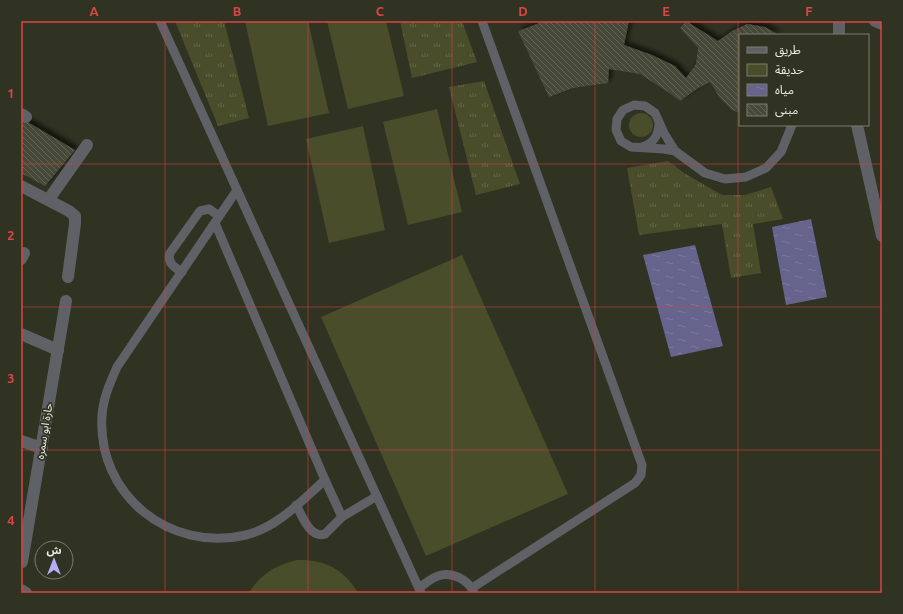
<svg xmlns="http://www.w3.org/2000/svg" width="903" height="614" viewBox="0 0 903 614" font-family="Ubuntu,'Noto Sans Arabic',sans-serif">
<defs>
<pattern id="grass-tufts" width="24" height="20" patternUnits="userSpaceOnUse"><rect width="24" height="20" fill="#4a4d2a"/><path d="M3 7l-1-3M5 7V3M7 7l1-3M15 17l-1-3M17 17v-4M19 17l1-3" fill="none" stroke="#646749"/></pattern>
<pattern id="water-ripples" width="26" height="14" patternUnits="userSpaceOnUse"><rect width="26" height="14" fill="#66638d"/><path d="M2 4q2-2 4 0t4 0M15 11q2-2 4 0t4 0" fill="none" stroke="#7c7a9d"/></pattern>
<pattern id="building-back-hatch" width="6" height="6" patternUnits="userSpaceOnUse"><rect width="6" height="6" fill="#474939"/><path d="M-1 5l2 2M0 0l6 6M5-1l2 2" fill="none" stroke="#626456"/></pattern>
<filter id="shadow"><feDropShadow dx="3.5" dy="-3.5" stdDeviation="2" flood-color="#0009"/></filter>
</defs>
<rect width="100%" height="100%" fill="#303222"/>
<g fill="url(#grass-tufts)">
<path d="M 175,21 L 224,21 L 249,118 L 218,126 Z"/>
<path d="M 400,21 L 462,21 L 477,62 L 412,78 Z"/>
<path d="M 484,81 L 520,184 L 476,195 L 449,87 Z"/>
<path d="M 668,161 L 684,173 L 722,195 L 745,195 L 771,187 L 783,219 L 753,224 L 761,273 L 731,278 L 722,224 L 639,235 L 627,168 Z"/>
</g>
<g fill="#4a4d2a">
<path d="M 245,21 L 308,21 L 329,113 L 268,126 Z"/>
<path d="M 327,21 L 386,21 L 404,96 L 348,109 Z"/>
<path d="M 437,109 L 462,212 L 408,225 L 383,122 Z"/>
<circle cx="641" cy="125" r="12"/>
<path d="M 363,126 L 385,230 L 329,243 L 306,139 Z"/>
<path d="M 462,255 L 568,494 L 426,556 L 321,317 Z"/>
<path d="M 297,560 C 324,559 344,569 358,593 L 249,593 C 260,574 276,565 297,560 Z"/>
</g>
<g fill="url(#water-ripples)">
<path d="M 811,219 L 827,297 L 786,305 L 772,227 Z"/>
<path d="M 695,245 L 723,346 L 671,357 L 643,255 Z"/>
</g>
<g fill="url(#building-back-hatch)" filter="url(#shadow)">
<path d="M 545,21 L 629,21 L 624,45 L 652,55 L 675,66 L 686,78 L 696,64 L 698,48 L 680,28 L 686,21 L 718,41 L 732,31 L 747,24 L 765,27 L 779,35 L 740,35 L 740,113 L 732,110 L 720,98 L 710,82 L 698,88 L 680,101 L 668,92 L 640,74 L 609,69 L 608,83 L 573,88 L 549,97 L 518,31 Z"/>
<path d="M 21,118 L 75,150 L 45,186 L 21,173 Z"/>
</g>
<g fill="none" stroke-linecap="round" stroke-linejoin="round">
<g stroke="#606067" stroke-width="9">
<path d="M 160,21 L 421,593"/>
<path d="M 642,147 C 654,143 658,136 659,124"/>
<path d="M 675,151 L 664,149 L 631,147 L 621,141 L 616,130 L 617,119 L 623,110 L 634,105 L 645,106 L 655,113 L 664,133 L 675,151 L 705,173 L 725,179 L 746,177 L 766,168 L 781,152 L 792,125"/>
<path d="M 237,190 L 117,367 C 110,383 103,398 102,416 C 97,495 170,553 246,535 C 278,527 301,501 325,480"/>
<path d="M 215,223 L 325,480 L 342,517"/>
<path d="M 182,272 C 174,267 167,263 170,253 L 200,211 L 209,209 L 219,216"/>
<path d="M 296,505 C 302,515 310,539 325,534 L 342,517 L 377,496"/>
<path d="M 419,588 C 425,584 431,578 438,576 C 452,571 469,580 474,593"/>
<path d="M 472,588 L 635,483 L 641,475 L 642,465 L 482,21"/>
</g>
<g stroke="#606067" stroke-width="12">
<path d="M 875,21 L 882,24"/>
<path d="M 839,35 L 839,21"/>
<path d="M 21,114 L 26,117"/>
<path d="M 857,125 L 882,236"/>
<path d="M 21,186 L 69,211 L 75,216 L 75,224 L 68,277"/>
<path d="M 49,199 L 87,145"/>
<path d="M 21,259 L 24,253"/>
<path d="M 21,334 L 58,350"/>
<path d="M 21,441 L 42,448"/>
<path d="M 22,562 L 66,301"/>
<path d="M 21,590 L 26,593"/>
</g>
</g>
<path fill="none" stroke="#d94644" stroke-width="1" stroke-opacity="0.55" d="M 165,21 L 165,593M 308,21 L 308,593M 452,21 L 452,593M 595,21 L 595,593M 738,21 L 738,593M 21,164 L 882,164M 21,307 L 882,307M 21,450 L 882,450"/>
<g text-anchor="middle" stroke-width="3.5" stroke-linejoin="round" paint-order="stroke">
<g font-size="11" fill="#ebede3" stroke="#303222">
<text transform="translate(44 431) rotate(-81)" y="4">حارة ابو سمره</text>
</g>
</g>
<rect width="903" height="614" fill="none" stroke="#303222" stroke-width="44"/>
<rect x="739" y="34" width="130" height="92" fill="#303222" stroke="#7b7d6f"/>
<rect x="747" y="47" width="20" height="6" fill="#606067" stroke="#7b7d6f"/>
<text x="775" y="54" font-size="12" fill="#ebede3">طريق</text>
<rect x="747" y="64" width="20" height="12" fill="#4a4d2a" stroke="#7b7d6f"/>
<text x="775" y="74" font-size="12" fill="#ebede3">حديقة</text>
<rect x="747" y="84" width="20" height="12" fill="url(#water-ripples)" stroke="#7b7d6f"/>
<text x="775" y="94" font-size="12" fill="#ebede3">مياه</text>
<rect x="747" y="104" width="20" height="12" fill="url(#building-back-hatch)" stroke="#7b7d6f"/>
<text x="775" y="114" font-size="12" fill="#ebede3">مبنى</text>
<g transform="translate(54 560)"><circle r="19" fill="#303222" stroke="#7b7d6f"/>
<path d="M0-3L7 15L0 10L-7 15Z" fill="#b4acf9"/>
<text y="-6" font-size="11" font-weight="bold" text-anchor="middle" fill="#ebede3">ش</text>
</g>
<rect x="22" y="22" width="859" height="570" fill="none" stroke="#d94644" stroke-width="1.5"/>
<g font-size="13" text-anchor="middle" font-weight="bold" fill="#d94644">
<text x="94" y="16">A</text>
<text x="237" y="16">B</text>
<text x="380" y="16">C</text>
<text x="523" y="16">D</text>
<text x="666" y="16">E</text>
<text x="809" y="16">F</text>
<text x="11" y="98">1</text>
<text x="11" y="240">2</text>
<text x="11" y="383">3</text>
<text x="11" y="525">4</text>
</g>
</svg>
